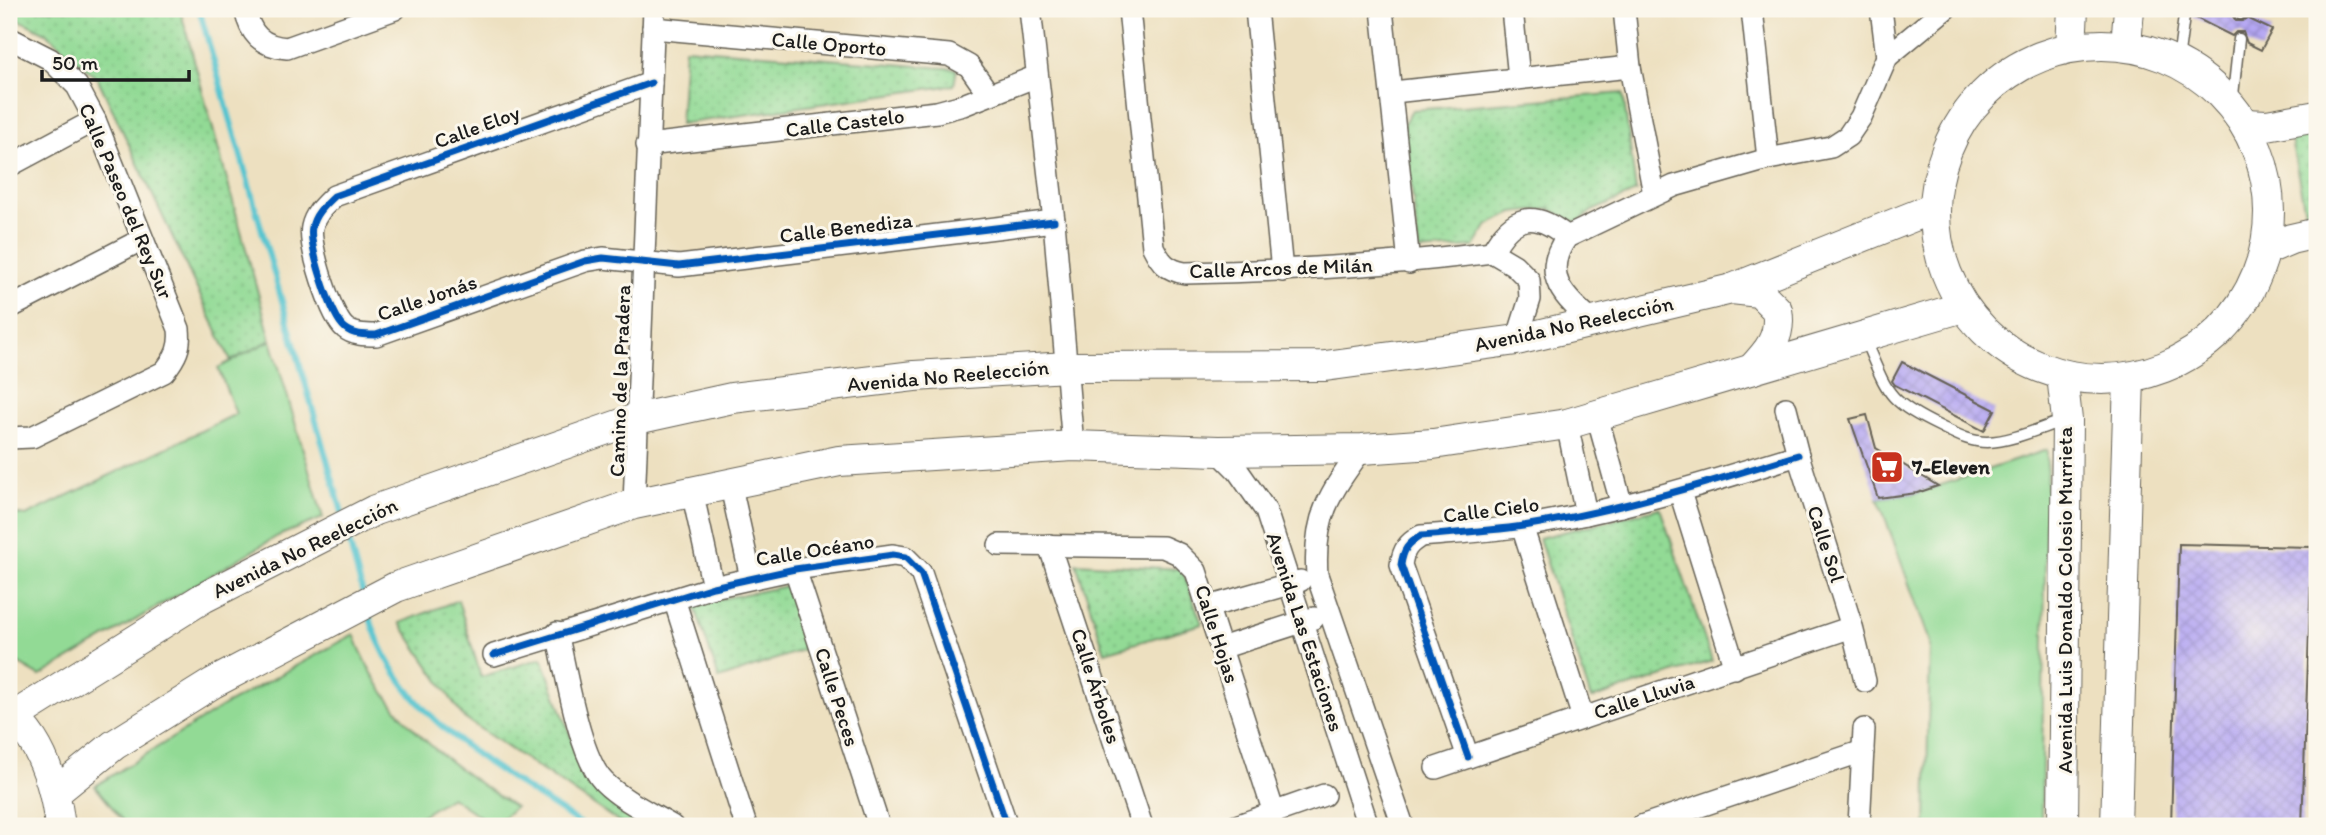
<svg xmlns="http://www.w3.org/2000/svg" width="2326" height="835" viewBox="0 0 2326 835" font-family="Itim,sans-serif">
<defs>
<pattern id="park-dots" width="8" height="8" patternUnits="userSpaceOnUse" patternTransform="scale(1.75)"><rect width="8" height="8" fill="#92da95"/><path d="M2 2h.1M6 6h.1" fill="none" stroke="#7dba80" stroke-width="1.8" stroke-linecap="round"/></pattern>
<pattern id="building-cross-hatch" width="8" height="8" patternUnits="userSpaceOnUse" patternTransform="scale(1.75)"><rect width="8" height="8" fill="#b4a6f3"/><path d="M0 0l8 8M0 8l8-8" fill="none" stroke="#9a8ed0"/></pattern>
</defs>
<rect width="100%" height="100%" fill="#fbf7ec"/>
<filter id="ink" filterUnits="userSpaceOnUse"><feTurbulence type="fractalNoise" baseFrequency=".0143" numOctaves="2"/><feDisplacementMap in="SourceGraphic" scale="14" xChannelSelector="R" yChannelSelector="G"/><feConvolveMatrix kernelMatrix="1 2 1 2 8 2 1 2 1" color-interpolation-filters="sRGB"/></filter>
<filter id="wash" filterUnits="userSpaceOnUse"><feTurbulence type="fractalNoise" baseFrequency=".00686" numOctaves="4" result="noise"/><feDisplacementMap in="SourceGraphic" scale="28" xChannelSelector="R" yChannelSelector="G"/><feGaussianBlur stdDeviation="1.57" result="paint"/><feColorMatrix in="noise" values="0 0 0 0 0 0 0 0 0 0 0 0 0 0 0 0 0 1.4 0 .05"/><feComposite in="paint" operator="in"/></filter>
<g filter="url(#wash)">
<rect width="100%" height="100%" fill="#ede0c0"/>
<g fill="#92da95" stroke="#577b58" stroke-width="2">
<path d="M 271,340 L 323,518 L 278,536 L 40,676 L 9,658 L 9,513 L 26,516 L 236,414 L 218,368 Z"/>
<path d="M 2047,450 L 2041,826 L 1926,826 L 1930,642 L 1878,498 L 1917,493 Z"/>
<path d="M 354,634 C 384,717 444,761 515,807 L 494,826 L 451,797 L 405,826 L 127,826 L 95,786 L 225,705 Z"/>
</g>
<g fill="url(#park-dots)" stroke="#577b58" stroke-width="2">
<path d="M 9,9 L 180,9 L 271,340 L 231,361 L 98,79 L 46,33 L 9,15 Z"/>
<path d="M 685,48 L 957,69 L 954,85 L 680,124 Z"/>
<path d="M 1623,93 L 1636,192 L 1592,211 L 1577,223 L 1550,209 L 1513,213 L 1488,225 L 1474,247 L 1419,251 L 1404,123 L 1412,110 Z"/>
<path d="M 2317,129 L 2317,221 L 2307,222 L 2291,139 Z"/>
<path d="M 1660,508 L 1712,661 L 1591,699 L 1539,538 Z"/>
<path d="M 1076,563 L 1182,569 L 1202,624 L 1105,652 Z"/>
<path d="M 787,586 L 808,648 L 719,679 L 694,604 Z"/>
<path d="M 458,600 L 481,677 L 542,658 L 589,786 L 651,826 L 625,826 L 464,718 L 400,623 Z"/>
</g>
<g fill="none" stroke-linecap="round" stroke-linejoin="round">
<g stroke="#57c4cf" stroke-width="6">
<path d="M 199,9 L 343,516"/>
<path d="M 347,534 L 363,594"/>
<path d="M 368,611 C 396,718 499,769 584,826"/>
</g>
</g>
<g id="blocks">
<g fill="url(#building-cross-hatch)">
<path d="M 2193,9 L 2228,9 L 2236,21 L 2242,21 L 2247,18 L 2272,30 L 2261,50 L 2247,43 L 2243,32 L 2236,32 L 2232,36 L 2192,16 Z"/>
<path d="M 1902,362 L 1995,410 L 1984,431 L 1895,385 L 1892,381 Z"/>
<path d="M 1867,415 L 1876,448 L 1938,486 L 1917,493 L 1878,498 L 1850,419 Z"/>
<path d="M 2179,544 L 2312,547 L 2302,826 L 2171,826 Z"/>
</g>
</g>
</g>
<g filter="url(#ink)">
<use href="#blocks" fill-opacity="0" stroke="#656155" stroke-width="2"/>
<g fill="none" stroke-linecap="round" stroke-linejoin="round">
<defs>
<g id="service">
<path d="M 2238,9 L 2240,14"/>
<path d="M 2178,61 L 2185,9"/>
<path d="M 2232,105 L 2239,39"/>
<path d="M 1864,338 C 1888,393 1885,400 1941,427 C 1956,434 1970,442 1987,442 C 2013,441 2040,428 2065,420"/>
</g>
<g id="minor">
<path d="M 245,9 C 250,34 261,46 287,48 L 395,9"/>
<path d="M 1030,9 L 1054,221 L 1073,446"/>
<path d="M 1129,9 L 1153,247 C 1161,263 1167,270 1185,273 C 1288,271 1390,265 1492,252"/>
<path d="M 1256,9 L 1282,271"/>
<path d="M 1382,9 L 1409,263"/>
<path d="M 1512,9 L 1519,78"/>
<path d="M 1624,9 L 1630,67 L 1654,194"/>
<path d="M 1752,9 L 1768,159"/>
<path d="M 1881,9 L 1887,57"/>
<path d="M 653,28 L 949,55 L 969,66 L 988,93"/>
<path d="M 9,38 L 50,59 L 77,86 L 95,120 L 179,329 C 181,347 176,357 164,372 L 32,437 L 9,438"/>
<path d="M 651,83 L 334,196 C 325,205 315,213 312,227 C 308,244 331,317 345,328 C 353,335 365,335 376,335 L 585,261 L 603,258 L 679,266 L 1054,221"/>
<path d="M 1393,92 L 1630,67"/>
<path d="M 647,145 L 937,112 L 963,105 L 1037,76"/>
<path d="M 9,166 L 95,120"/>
<path d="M 1492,252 L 1514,265 L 1529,280 L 1530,299 L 1517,340"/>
<path d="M 1492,252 C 1512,215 1534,209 1567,237"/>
<path d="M 9,308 L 141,240"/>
<path d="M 1594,323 C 1565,299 1539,275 1567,237 L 1674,186 L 1768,159 L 1831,147 L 1848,136 L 1861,117 L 1887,57 L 1945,9"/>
<path d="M 1786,408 L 1798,455 L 1852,627 L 1865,681"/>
<path d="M 1597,416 L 1622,506"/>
<path d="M 1567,424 L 1586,514"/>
<path d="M 1362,449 C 1329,494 1313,517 1317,575 L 1403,826"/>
<path d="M 1218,451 L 1238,471 L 1266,511 L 1368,826"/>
<path d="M 730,482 L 751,578"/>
<path d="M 692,491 L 713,587"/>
<path d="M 1680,492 L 1735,668"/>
<path d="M 634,504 L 654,9"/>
<path d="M 1522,526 L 1583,718"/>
<path d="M 999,545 L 1163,547 L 1179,554 L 1196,571 L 1274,813"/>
<path d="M 1049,545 L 1142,826"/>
<path d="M 795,569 L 879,826"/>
<path d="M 674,599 L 746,826"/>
<path d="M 1208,607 L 1300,581"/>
<path d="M 557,633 C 566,670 579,757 604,782 C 622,800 650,813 672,826"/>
<path d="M 1221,648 L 1314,618"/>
<path d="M 494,655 L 713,587 L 795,569 L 893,555 L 905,557 L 921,573 L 1007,826"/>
<path d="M 1468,757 L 1401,565 C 1403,550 1408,543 1421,536 C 1455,533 1489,531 1523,526 C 1617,511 1707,483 1798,455"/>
<path d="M 1436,768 L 1852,627"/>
<path d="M 1236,826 L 1324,795"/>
<path d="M 1641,826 L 1863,751"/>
<path d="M 1859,826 L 1864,729"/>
</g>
<g id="secondary">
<circle cx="2102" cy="212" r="167"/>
<path d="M 2126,45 L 2129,9"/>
<path d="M 2071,47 L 2073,9"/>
<path d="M 2245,124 L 2267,125 L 2317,116"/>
<path d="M 2265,250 L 2291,239 L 2317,233"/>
<path d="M 1732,289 L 1759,292 L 1777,310 C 1782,337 1768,352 1751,370"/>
<path d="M 2062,375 L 2067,420 L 2063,826"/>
<path d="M 9,714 C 42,740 55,786 60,826"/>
<path d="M 13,717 L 203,598 L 375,510 L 636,419 L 732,398 L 914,376 L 1068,367 L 1325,366 L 1517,340 L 1732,289 L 1934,208"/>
<path d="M 56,792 L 114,745 L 213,683 L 396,587 L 634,504 L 839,461 L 1073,446 L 1218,451 L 1362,449 L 1433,444 L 1567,424 L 1963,307"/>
<path d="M 2116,826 L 2129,377"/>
</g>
</defs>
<use href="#service" stroke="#656155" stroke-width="13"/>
<use href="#minor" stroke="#656155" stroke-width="24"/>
<use href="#secondary" stroke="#656155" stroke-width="32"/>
<use href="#service" stroke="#fff" stroke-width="10"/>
<use href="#minor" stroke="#fff" stroke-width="21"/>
<use href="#secondary" stroke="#fff" stroke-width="30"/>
<defs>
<g id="cycleway">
<path d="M 651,83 L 334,196 C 325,205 315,213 312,227 C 308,244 331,317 345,328 C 353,335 365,335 376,335 L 585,261 L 603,258 L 679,266 L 1054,221"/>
<path d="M 494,655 L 713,587 L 795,569 L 893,555 L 905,557 L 921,573 L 1007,826"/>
<path d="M 1468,757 L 1401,565 C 1403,550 1408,543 1421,536 C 1455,533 1489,531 1523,526 C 1617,511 1707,483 1798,455"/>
</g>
</defs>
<use href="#cycleway" stroke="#fbf7ec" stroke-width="11"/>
<use href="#cycleway" stroke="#0057b8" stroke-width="7"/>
</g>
</g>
<defs>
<symbol id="supermarket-square" viewBox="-11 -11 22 22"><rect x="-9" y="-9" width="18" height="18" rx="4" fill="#c8321e" stroke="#fbf7ec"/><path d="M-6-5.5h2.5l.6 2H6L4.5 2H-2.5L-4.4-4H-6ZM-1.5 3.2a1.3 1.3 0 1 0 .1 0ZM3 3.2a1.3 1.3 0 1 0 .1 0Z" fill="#fff"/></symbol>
</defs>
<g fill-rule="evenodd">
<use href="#supermarket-square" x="1868" y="448" width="38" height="38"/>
</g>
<g text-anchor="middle" stroke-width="6" stroke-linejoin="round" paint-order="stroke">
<g font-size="21" fill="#1c1c1c" stroke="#fbf7ec">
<text transform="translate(829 44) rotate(5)" y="7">Calle Oporto</text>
<text transform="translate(845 123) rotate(-7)" y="7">Calle Castelo</text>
<text transform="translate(477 127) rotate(-20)" y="7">Calle Eloy</text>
<text transform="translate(126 201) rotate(67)" y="7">Calle Paseo del Rey Sur</text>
<text transform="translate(846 228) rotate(-7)" y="7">Calle Benediza</text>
<text transform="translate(1281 268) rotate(-2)" y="7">Calle Arcos de Milán</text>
<text transform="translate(427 298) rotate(-19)" y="7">Calle Jonás</text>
<text transform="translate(1574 324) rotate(-12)" y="7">Avenida No Reelección</text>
<text transform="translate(948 376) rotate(-5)" y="7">Avenida No Reelección</text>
<text transform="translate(620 381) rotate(-88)" y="7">Camino de la Pradera</text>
<text transform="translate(1491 510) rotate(-7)" y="7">Calle Cielo</text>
<text transform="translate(1826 544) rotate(72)" y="7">Calle Sol</text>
<text transform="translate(305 548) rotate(-26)" y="7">Avenida No Reelección</text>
<text transform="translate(815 550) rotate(-9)" y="7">Calle Océano</text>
<text transform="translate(2065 600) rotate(-90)" y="7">Avenida Luis Donaldo Colosio Murrieta</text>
<text transform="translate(1305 632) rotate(72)" y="7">Avenida Las Estaciones</text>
<text transform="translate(1217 634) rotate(72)" y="7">Calle Hojas</text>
<text transform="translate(1096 686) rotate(72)" y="7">Calle Árboles</text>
<text transform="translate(837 697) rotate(72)" y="7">Calle Peces</text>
<text transform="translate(1644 697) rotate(-18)" y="7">Calle Lluvia</text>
</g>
<g font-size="21" font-weight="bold" fill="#1c1c1c" stroke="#fbf7ec" text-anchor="start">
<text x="1912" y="474">7-Eleven</text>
</g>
</g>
<rect width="2326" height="835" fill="none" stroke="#fbf7ec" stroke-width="35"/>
<path d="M42 70v10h147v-10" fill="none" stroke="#1c1c1c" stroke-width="3.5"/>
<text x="52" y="70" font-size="21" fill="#1c1c1c" stroke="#fbf7ec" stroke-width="5" paint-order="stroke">50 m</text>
</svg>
